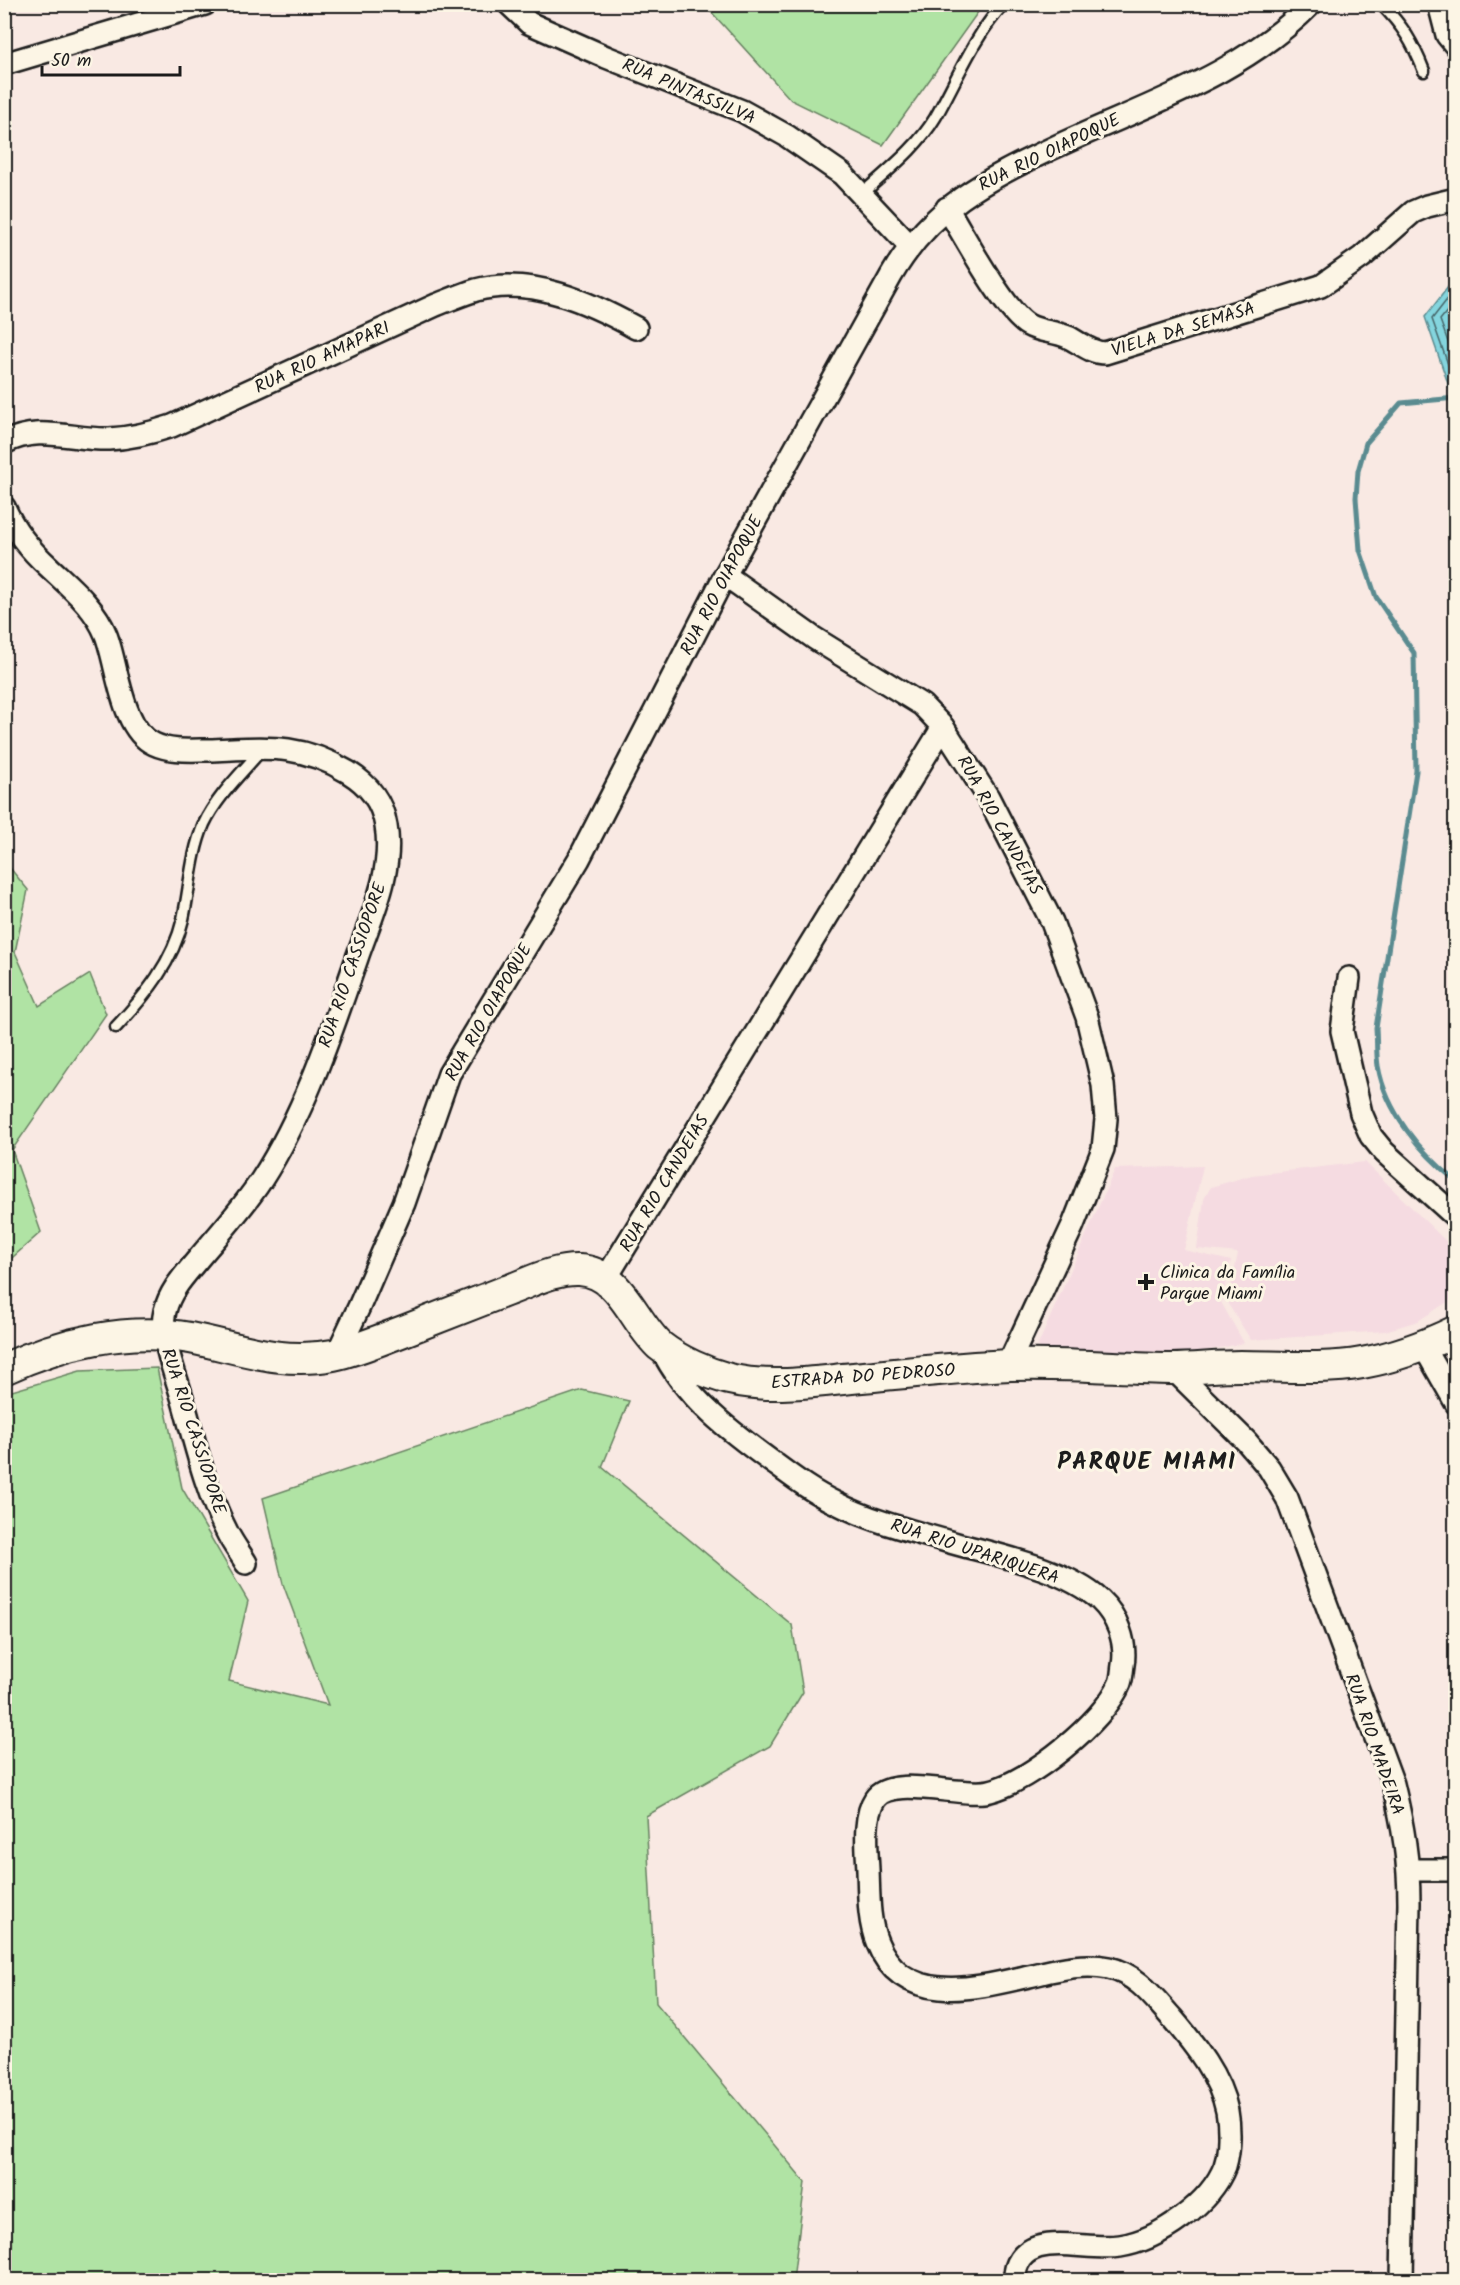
<svg xmlns="http://www.w3.org/2000/svg" width="1460" height="2285" viewBox="0 0 1460 2285" font-family="Kalam,sans-serif">
<rect width="100%" height="100%" fill="#f9e9e3"/>
<filter id="ink" filterUnits="userSpaceOnUse"><feTurbulence type="fractalNoise" baseFrequency=".0167" numOctaves="2"/><feDisplacementMap in="SourceGraphic" scale="12" xChannelSelector="R" yChannelSelector="G"/><feConvolveMatrix kernelMatrix="1 2 1 2 8 2 1 2 1" color-interpolation-filters="sRGB"/></filter>
<g filter="url(#ink)">
<g fill="#f5dbe1">
<path d="M 1365,1162 L 1455,1250 L 1455,1297 L 1418,1321 L 1385,1331 L 1251,1340 L 1228,1304 L 1238,1253 L 1197,1249 L 1204,1199 L 1211,1187 L 1252,1175 Z"/>
<path d="M 1203,1166 L 1184,1250 L 1231,1261 L 1221,1302 L 1244,1343 L 1174,1357 L 1043,1354 L 1038,1345 L 1115,1169 Z"/>
</g>
<g fill="#b0e3a4" stroke="#668060" stroke-width="1.5">
<path d="M 705,5 L 983,5 L 883,145 L 791,100 Z"/>
<path d="M 5,862 L 28,890 L 15,952 L 39,1006 L 90,974 L 106,1014 L 12,1150 L 41,1232 L 5,1264 Z"/>
<path d="M 157,1368 L 182,1488 L 248,1601 L 229,1681 L 328,1705 L 283,1584 L 263,1498 L 582,1390 L 629,1401 L 602,1467 L 792,1625 L 803,1692 L 770,1746 L 646,1816 L 656,2003 L 805,2182 L 793,2280 L 5,2280 L 5,1393 L 80,1371 Z"/>
</g>
<path fill="#84d5de" stroke="#5a8b90" stroke-width="1.5" d="M 1455,278 L 1455,425 L 1453,398 L 1425,317 Z"/>
<g fill="none" stroke-linecap="round" stroke-linejoin="round">
<g stroke="#46666a" stroke-width="1.5">
<path d="M 1456,288 L 1432,319 L 1456,387"/>
<path d="M 1456,300 L 1440,320 L 1456,364"/>
</g>
<path stroke="#5a8b90" stroke-width="5" d="M 1456,398 L 1401,403 L 1366,443 L 1358,471 L 1356,498 L 1360,550 L 1376,597 L 1414,653 L 1416,771 L 1376,1028 C 1377,1040 1376,1053 1378,1066 C 1386,1112 1420,1152 1456,1181"/>
<defs>
<g id="lane">
<path d="M 1381,4 C 1403,26 1413,43 1424,71"/>
<path d="M 862,194 C 888,170 917,148 935,118 C 956,82 974,35 1004,4"/>
<path d="M 116,1027 C 146,995 173,962 183,919 C 190,888 191,854 204,824 C 217,796 243,772 263,748"/>
</g>
<g id="street">
<path d="M 509,4 L 529,23 L 606,57 L 742,111 L 787,136 L 842,174 L 910,246"/>
<path d="M 1439,4 L 1447,35 L 1456,46"/>
<path d="M 4,64 L 205,4"/>
<path d="M 947,208 C 964,235 1004,311 1028,325 C 1040,332 1055,331 1068,337 C 1080,343 1091,353 1105,353 L 1321,286 L 1362,257 L 1413,212 L 1427,206 L 1456,199"/>
<path d="M 4,443 C 39,424 72,440 109,439 C 131,438 151,433 172,426 L 436,305 C 449,300 463,294 476,290 C 532,276 589,302 636,328"/>
<path d="M 4,507 C 14,530 30,550 49,567 C 70,587 95,607 106,635 C 118,666 121,729 154,744 C 171,752 191,750 209,750 C 264,748 298,742 348,772 C 369,785 382,801 386,826 C 394,871 371,917 357,958 C 331,1033 305,1112 262,1179 C 244,1207 220,1233 198,1259 C 185,1275 170,1290 165,1311 C 163,1319 163,1330 165,1338 C 169,1360 178,1382 184,1404 C 196,1447 207,1494 228,1534 C 233,1544 240,1553 246,1563"/>
<path d="M 725,575 L 814,638 L 922,705 L 943,727 L 988,797 L 1052,922 L 1087,1017 L 1103,1085 L 1106,1119 L 1103,1149 L 1073,1225 L 1008,1365"/>
<path d="M 1349,978 L 1342,1031 L 1361,1113 L 1371,1136 L 1384,1152 L 1456,1217"/>
<path d="M 605,1280 L 943,727"/>
<path d="M 1424,1347 L 1456,1403"/>
<path d="M 661,1348 C 685,1398 731,1432 775,1464 C 794,1478 814,1493 836,1503 C 873,1522 916,1532 957,1544 C 1001,1556 1065,1569 1100,1600 C 1117,1616 1127,1642 1123,1665 C 1122,1671 1122,1678 1120,1683 C 1105,1721 1029,1782 990,1791 C 962,1798 892,1774 875,1799 C 863,1817 867,1849 868,1870 C 869,1894 868,1920 877,1942 C 903,2008 977,1988 1029,1976 C 1055,1970 1082,1962 1109,1968 C 1137,1974 1154,1998 1172,2018 C 1195,2045 1220,2076 1227,2111 C 1230,2127 1230,2150 1225,2166 C 1211,2203 1159,2240 1120,2246 C 1094,2250 1063,2240 1038,2247 C 1022,2252 1014,2264 1015,2280"/>
<path d="M 337,1354 L 359,1307 L 404,1203 L 449,1074 L 579,859 L 725,575 L 891,276 C 930,208 985,180 1053,148 C 1142,106 1241,76 1311,4"/>
<path d="M 1173,1369 L 1246,1441 L 1269,1468 L 1287,1498 L 1393,1784 C 1403,1825 1409,1860 1409,1903 L 1402,2280"/>
<path d="M 1409,1870 L 1456,1870"/>
</g>
<path id="secondary" d="M 4,1369 C 61,1342 128,1327 190,1338 C 240,1348 281,1365 333,1355 C 358,1350 382,1339 406,1330 C 439,1317 472,1304 506,1291 C 529,1283 553,1269 579,1270 C 621,1272 633,1322 660,1346 C 679,1361 706,1373 729,1379 C 767,1388 805,1383 843,1379 C 898,1374 955,1367 1011,1365 C 1064,1363 1118,1368 1171,1369 C 1194,1369 1217,1366 1240,1366 C 1278,1366 1325,1370 1362,1363 C 1396,1357 1425,1346 1456,1331"/>
</defs>
<use href="#lane" stroke="#1c1c1c" stroke-width="15"/>
<use href="#street" stroke="#1c1c1c" stroke-width="26"/>
<use href="#secondary" stroke="#1c1c1c" stroke-width="34"/>
<use href="#lane" stroke="#fcf5e5" stroke-width="10"/>
<use href="#street" stroke="#fcf5e5" stroke-width="21"/>
<use href="#secondary" stroke="#fcf5e5" stroke-width="30"/>
</g>
</g>
<path fill="#1c1c1c" stroke="#fcf5e5" stroke-width="2" d="M1143 1273h6v6h6v6h-6v6h-6v-6h-6v-6h6z"/>
<g text-anchor="middle" stroke-width="6" stroke-linejoin="round" paint-order="stroke">
<g font-size="18" fill="#1c1c1c" stroke="#fcf5e5">
<text transform="translate(689 91) rotate(23)" y="6">RUA PINTASSILVA</text>
<text transform="translate(1049 152) rotate(-26)" y="6">RUA RIO OIAPOQUE</text>
<text transform="translate(1183 329) rotate(-17)" y="6">VIELA DA SEMASA</text>
<text transform="translate(322 357) rotate(-25)" y="6">RUA RIO AMAPARI</text>
<text transform="translate(721 585) rotate(-62)" y="6">RUA RIO OIAPOQUE</text>
<text transform="translate(1000 825) rotate(61)" y="6">RUA RIO CANDEIAS</text>
<text transform="translate(352 965) rotate(-71)" y="6">RUA RIO CASSIOPORE</text>
<text transform="translate(488 1012) rotate(-60)" y="6">RUA RIO OIAPOQUE</text>
<text transform="translate(664 1183) rotate(-59)" y="6">RUA RIO CANDEIAS</text>
<text transform="translate(863 1376) rotate(-4)" y="6">ESTRADA DO PEDROSO</text>
<text transform="translate(194 1431) rotate(72)" y="6">RUA RIO CASSIOPORE</text>
<text transform="translate(975 1551) rotate(18)" y="6">RUA RIO UPARIQUERA</text>
<text transform="translate(1375 1744) rotate(71)" y="6">RUA RIO MADEIRA</text>
</g>
<g font-size="18" fill="#1c1c1c" stroke="#fcf5e5" text-anchor="start">
<text x="1160" y="1278">Clinica da Família<tspan x="1160" dy="21">Parque Miami</tspan></text>
</g>
<g font-size="24" font-weight="bold" letter-spacing="1.5" fill="#1c1c1c" stroke="#fcf5e5">
<text x="1147" y="1469">PARQUE MIAMI</text>
</g>
</g>
<rect width="1460" height="2285" fill="none" stroke="#fcf5e5" stroke-width="24"/>
<rect x="12" y="12" width="1436" height="2261" fill="none" stroke="#1c1c1c" stroke-width="2" filter="url(#ink)"/>
<path d="M42 66v9h138v-9" fill="none" stroke="#1c1c1c" stroke-width="3"/>
<text x="51" y="66" font-size="18" fill="#1c1c1c" stroke="#fcf5e5" stroke-width="4.5" paint-order="stroke">50 m</text>
</svg>
